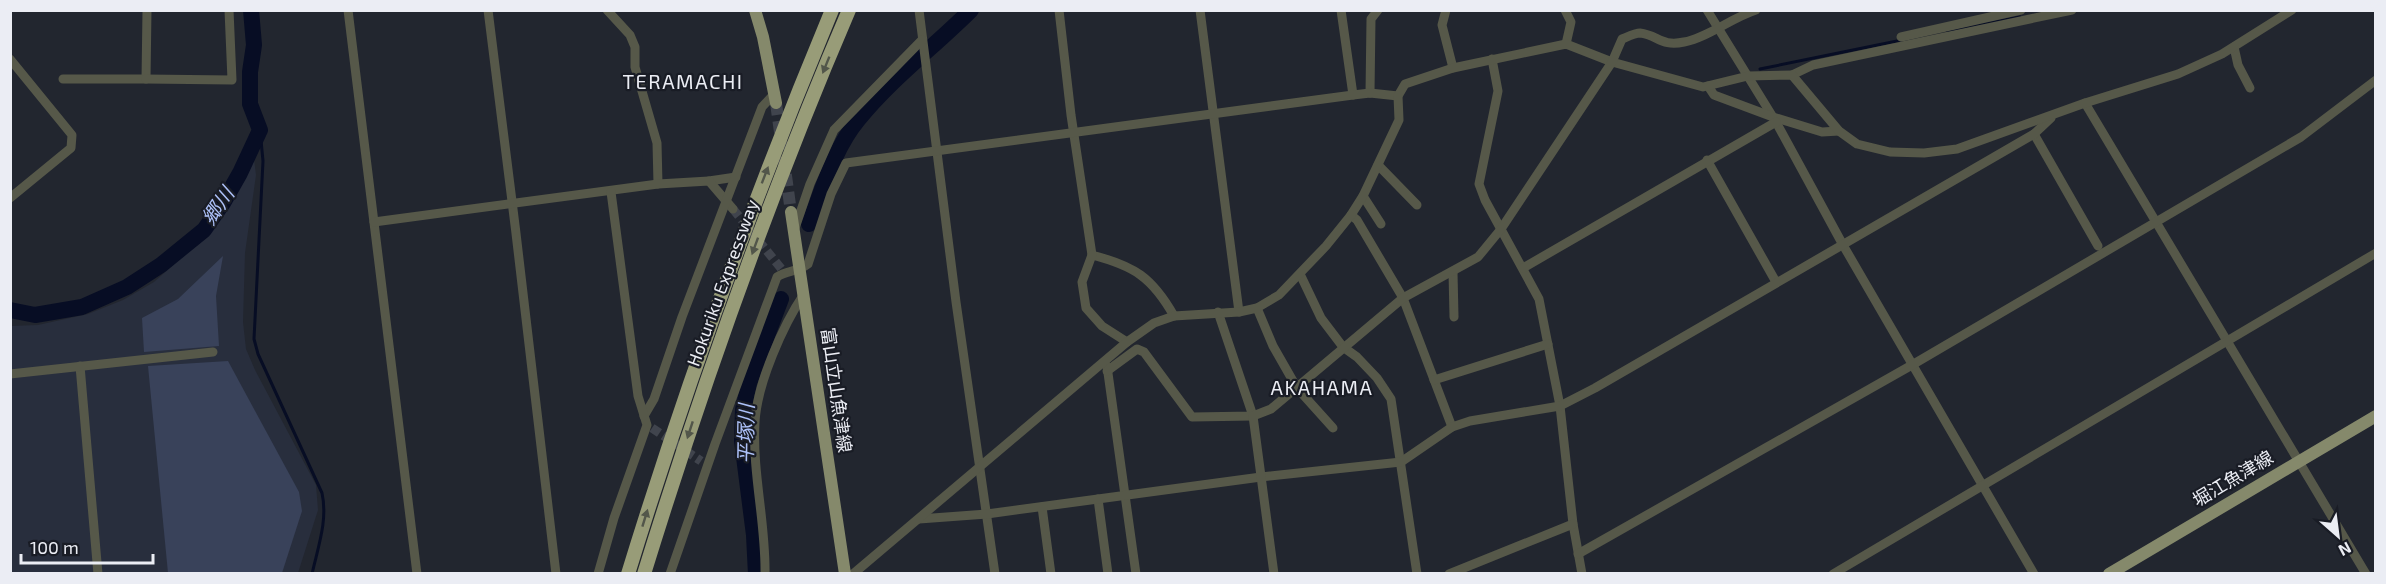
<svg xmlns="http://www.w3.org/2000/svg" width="2386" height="584" viewBox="0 0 2386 584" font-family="'Exo 2','Noto Sans JP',sans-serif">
<rect width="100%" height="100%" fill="#22262f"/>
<path fill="#282e3d" d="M 254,159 L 256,175 L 245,253 L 243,322 L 246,349 L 255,370 L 316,485 L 318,510 L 298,573 L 11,574 L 11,326 L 38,325 L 88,314 L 123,300 L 154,282 L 190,250 L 224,211 Z"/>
<g fill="#39425a">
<path d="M 223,256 L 216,296 L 219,346 L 144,352 L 142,318 L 178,299 Z"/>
<path d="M 228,361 L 299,492 L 302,511 L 282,573 L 168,573 L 148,366 Z"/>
</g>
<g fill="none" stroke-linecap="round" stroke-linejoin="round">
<g stroke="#070d24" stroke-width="3">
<path d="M 1947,31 L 2020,17"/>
<path d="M 1760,69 L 1902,40"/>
<path d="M 260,130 L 263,161 L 254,339 L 258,354 L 322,493 C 328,520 318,547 312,574"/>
</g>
<g stroke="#070d24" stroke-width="16">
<path d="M 809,224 C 823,189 834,149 858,120 C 891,79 934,47 971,10"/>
<path d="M 10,310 L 35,315 L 82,307 L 127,287 L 161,265 L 204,230 L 223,203 L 240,173 L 260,130 L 250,104 L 250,72 L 254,45 L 251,10"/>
<path d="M 756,574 L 754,535 L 742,441 L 743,410 L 749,383 L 781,299"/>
</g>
<g stroke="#40444d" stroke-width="9" stroke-dasharray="9 4.5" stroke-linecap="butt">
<path d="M 733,209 L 784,272"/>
<path d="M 652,428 L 701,461"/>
</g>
<path stroke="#40444d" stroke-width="12" stroke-dasharray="12 6" stroke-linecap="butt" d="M 776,103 L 791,212"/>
<g stroke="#565849" stroke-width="9">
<path d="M 348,10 L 417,574"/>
<path d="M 488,10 C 512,198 535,385 556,574"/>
<path d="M 607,10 L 630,35 L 635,47 L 635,67 L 657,143 L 658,184"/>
<path d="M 919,10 L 956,302 L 995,574"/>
<path d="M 1059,10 L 1071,115 L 1092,255 C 1134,266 1152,277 1174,316"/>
<path d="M 1200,10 L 1239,312"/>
<path d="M 1341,10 L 1353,95"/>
<path d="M 1446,10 L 1442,25 L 1453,68"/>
<path d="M 1565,10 L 1571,22 L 1566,44"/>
<path d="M 1707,10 L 1776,122 L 1843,245 L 2034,574"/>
<path d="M 1901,37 L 2021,10"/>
<path d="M 2234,47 L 2238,65 L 2250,88"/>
<path d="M 10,59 L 72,135 L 71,148 L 10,198"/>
<path d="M 1492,59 L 1498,91 L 1479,184 L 1485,200 L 1539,299 L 1560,406 L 1573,524 L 1582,574"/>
<path d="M 1792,75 L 1813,65 L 2072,10"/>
<path d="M 63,79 L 146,79 L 147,10"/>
<path d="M 146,79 L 232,80 L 229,10"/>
<path d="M 1708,86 L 1714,95 L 1773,117 L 1822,132 L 1839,131"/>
<path d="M 1370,93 L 1371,19 L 1378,10"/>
<path d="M 2085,103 L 2366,574"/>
<path d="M 2034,134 L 2098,246"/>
<path d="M 1707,160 L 1776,282"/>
<path d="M 1378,165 L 1417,205"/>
<path d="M 709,181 L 736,177"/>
<path d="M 1363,196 L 1381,224"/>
<path d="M 1351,215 L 1357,220 L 1403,298 L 1452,427"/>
<path d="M 374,222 L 658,184 L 709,181 L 733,209"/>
<path d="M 795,228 L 810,184 L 834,130 L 922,40"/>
<path d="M 1092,255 L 1082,282 L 1086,308 L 1102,326 L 1127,342"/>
<path d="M 1523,268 L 1776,122"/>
<path d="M 1453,272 L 1454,317"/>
<path d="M 1300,274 L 1321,318 L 1343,347 L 1357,357 L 1377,378 L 1391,399 L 1417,574"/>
<path d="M 1257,308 L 1273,346 L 1297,388 L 1333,428"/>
<path d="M 80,366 L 98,574"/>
<path d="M 1107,366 L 1136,574"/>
<path d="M 1107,371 L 1137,349 L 1144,352 L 1192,417 L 1253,416 L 1218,312"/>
<path d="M 10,374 L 213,352"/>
<path d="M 1434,380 L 1548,344"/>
<path d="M 644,416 L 654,399 L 682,317 L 762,107 L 775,93"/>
<path d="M 1098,499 L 1108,574"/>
<path d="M 1042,507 L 1051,574"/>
<path d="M 919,519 L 987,514 L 1261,477 L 1401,462 L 1452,427 L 1470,421 L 1560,406 L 1595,388 L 2034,134 L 2051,118"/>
<path d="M 1578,554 L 1912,365 L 2301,137 L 2376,80"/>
<path d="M 598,574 L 614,518 L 647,425 L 638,396 L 611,192"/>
<path d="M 670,574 L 715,444 L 777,277 C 787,270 798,272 808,264 L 831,194 L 846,163 L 1353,95 L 1370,93 L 1398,96"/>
<path d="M 765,574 C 766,523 752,473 755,422 C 757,384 783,325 804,294"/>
<path d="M 853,574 L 1127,342 L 1154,323 L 1174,316 L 1239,312 L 1257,308 L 1279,295 L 1326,246 L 1351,215 L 1363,196 L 1399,120 L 1398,96 L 1405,84 L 1453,68 L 1566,44 L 1612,62 L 1703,87 L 1748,76 L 1792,75 L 1839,131 L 1857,144 L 1890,152 L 1924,153 L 1957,149 L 2085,103 L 2178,74 L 2222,54 L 2292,10"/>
<path d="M 1274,574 L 1253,416 L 1271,409 L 1403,298 L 1478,257 L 1501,229 L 1612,62 L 1622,39 C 1627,37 1635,33 1640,33 C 1658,35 1661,47 1684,42 C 1709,37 1731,18 1756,10"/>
<path d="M 1449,574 L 1573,524"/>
<path d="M 1833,574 L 2376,253"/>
</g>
<g stroke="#85896b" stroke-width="12">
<path d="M 755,10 L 763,37 L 776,103"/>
<path d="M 791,212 L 845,574"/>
<path d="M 2109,574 L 2376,416"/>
</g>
<g stroke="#989c78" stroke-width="14">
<path d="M 628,574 C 687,382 755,195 832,10"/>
<path d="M 644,574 C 703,383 770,194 849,10"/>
</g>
</g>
<defs><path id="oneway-solid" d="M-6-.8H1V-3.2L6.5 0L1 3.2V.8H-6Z" transform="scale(1.5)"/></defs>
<g fill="#52564a">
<use href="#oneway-solid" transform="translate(826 65) rotate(112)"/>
<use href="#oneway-solid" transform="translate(765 175) rotate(-69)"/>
<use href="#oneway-solid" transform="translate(755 246) rotate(110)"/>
<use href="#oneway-solid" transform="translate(690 430) rotate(108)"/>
<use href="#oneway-solid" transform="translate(645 518) rotate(-73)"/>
</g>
<g text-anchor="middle" stroke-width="4.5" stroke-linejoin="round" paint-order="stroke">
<g font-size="18" fill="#ebedf4" stroke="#191c25">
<text transform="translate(723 283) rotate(-70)" y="6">Hokuriku Expressway</text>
<text transform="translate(836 390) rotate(82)" y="6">富山立山魚津線</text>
<text transform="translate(2233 479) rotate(-31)" y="6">堀江魚津線</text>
</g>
<g font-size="20" letter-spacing="1.5" fill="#ebedf4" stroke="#191c25">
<text x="683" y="89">TERAMACHI</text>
<text x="1322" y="395">AKAHAMA</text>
</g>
<g font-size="20" font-style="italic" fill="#adc1f8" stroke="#191c25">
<text transform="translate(218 206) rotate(-56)" y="7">郷川</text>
<text transform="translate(746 434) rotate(-89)" y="7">平塚川</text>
</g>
</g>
<rect width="2386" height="584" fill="none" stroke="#ebedf4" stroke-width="24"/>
<g transform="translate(2338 536) rotate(152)" stroke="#191c25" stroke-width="4.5" paint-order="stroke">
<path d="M0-4.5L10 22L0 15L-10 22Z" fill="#ebedf4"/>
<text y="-9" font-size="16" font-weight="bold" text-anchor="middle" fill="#ebedf4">N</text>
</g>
<path d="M21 554v9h132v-9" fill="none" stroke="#ebedf4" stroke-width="3"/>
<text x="30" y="554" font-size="18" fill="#ebedf4" stroke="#191c25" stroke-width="4.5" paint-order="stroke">100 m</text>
</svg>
